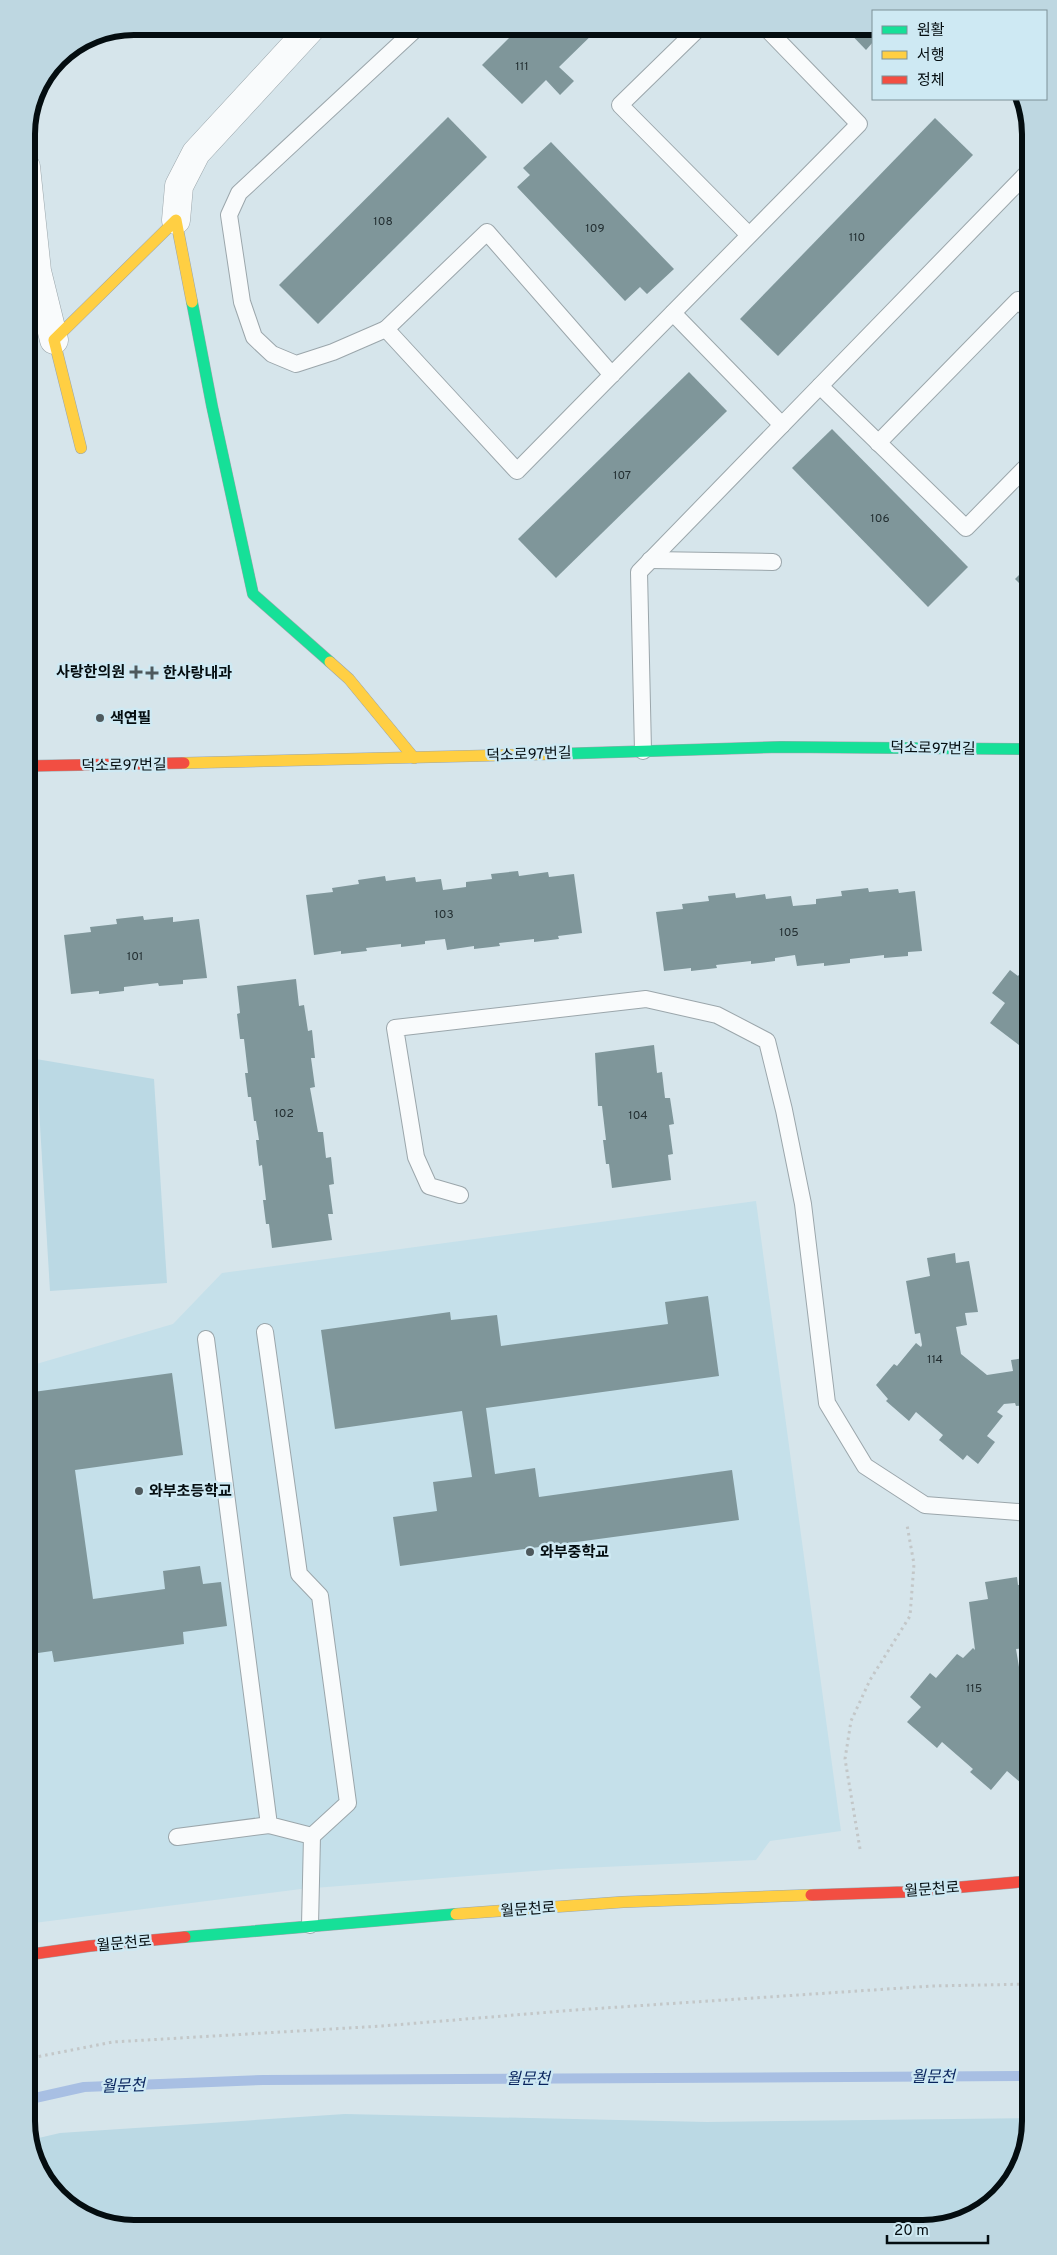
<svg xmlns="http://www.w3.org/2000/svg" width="1057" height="2255" viewBox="0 0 1057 2255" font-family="Overpass,'Noto Sans KR',sans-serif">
<rect width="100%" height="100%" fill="#d6e5eb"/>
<path fill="#c5e0ea" d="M 756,1201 L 841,1831 L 770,1841 L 756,1860 L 560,1869 L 301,1889 L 26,1924 L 26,1367 L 173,1324 L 222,1273 Z"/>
<g fill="#bbd9e4">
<path d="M 36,1059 L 154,1079 L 167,1283 L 50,1291 Z"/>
<path d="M 345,2114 L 707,2122 L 1031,2118 L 1031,2122 L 1012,2181 L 964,2221 L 923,2229 L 127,2229 L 69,2207 L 34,2162 L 30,2140 L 60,2133 Z"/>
</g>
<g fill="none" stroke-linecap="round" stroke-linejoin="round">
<path stroke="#a8bfe3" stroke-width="10" d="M 26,2100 L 84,2087 L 263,2080 L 1031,2076"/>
</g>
<g fill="#7f969a">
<path d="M 521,26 L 601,26 L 559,67 L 574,81 L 560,95 L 546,80 L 522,104 L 482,65 Z"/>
<path d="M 843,26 L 873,26 L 873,42 L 866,50 Z"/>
<path d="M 1012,99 L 1024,99 L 1018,105 Z"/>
<path d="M 448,117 L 487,157 L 318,324 L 279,285 Z"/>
<path d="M 935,118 L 973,155 L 778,356 L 740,319 Z"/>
<path d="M 551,142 L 674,269 L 647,294 L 640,287 L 625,301 L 517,187 L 530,175 L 523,168 Z"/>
<path d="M 689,372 L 727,411 L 556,578 L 518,539 Z"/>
<path d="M 832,429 L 968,567 L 928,607 L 792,468 Z"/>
<path d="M 1031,563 L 1031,595 L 1015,579 Z"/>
<path d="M 518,871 L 519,876 L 548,872 L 549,877 L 574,874 L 582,933 L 558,936 L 559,939 L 534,942 L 534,939 L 499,943 L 500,946 L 474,949 L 474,946 L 447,950 L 445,939 L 425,941 L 425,944 L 401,947 L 401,944 L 366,948 L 367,951 L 341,954 L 341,951 L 314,955 L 306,895 L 333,892 L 332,888 L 359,884 L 358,880 L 385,876 L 386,881 L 415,877 L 416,882 L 441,879 L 443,890 L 466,887 L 466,882 L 492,879 L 491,874 Z"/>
<path d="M 868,888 L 869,892 L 898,889 L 899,893 L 915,891 L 922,951 L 908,952 L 908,956 L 884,958 L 884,955 L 850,959 L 850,963 L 824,966 L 824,963 L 797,966 L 795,955 L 775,958 L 775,961 L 751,964 L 751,961 L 716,965 L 717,968 L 691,971 L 691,968 L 664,971 L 656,912 L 683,909 L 682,904 L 709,901 L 708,896 L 735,893 L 736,898 L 765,894 L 766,899 L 791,896 L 793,906 L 816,904 L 816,899 L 842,896 L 841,891 Z"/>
<path d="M 143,916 L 144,920 L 173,917 L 173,922 L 199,919 L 207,978 L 183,980 L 183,984 L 159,986 L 158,983 L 124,987 L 124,991 L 99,994 L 99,991 L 71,994 L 64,935 L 91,932 L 90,927 L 117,924 L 116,919 Z"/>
<path d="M 1025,967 L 1031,971 L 1031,1047 L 1027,1051 L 990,1023 L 1005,1003 L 992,993 L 1010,970 L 1018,976 Z"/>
<path d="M 296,979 L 299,1006 L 304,1005 L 308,1031 L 312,1030 L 315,1058 L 311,1058 L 315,1087 L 310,1088 L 318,1132 L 323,1132 L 326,1158 L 331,1157 L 334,1184 L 329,1185 L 333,1214 L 328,1214 L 332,1240 L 272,1248 L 269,1224 L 266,1224 L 263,1200 L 266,1200 L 262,1165 L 259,1166 L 256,1140 L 259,1140 L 256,1121 L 254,1121 L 251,1097 L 248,1097 L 245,1073 L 248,1073 L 244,1039 L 240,1039 L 237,1014 L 240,1013 L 237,986 Z"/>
<path d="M 654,1045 L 657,1073 L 662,1072 L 665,1098 L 670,1098 L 674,1124 L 669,1125 L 673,1154 L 668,1155 L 671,1180 L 612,1188 L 609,1164 L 606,1164 L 603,1140 L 606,1140 L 602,1106 L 598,1106 L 595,1053 Z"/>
<path d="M 955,1253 L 956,1263 L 969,1261 L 978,1312 L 965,1313 L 967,1325 L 956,1327 L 961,1354 L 987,1375 L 1013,1371 L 1011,1360 L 1024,1358 L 1022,1345 L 1031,1343 L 1031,1409 L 1027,1410 L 1027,1405 L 1016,1406 L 1015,1403 L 1004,1404 L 997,1412 L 1003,1416 L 987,1436 L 995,1442 L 978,1464 L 967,1455 L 963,1460 L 939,1440 L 943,1435 L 916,1412 L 909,1421 L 886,1401 L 888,1399 L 876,1385 L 894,1364 L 897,1366 L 916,1343 L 921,1347 L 922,1345 L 920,1333 L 915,1334 L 906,1281 L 930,1276 L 927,1258 Z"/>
<path d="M 708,1296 L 719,1376 L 486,1408 L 495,1474 L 535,1468 L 539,1497 L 732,1470 L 739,1520 L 400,1566 L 393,1517 L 437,1511 L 433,1482 L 472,1477 L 462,1411 L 335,1429 L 321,1330 L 450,1312 L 451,1320 L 497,1315 L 501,1346 L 668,1324 L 665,1302 Z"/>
<path d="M 172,1373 L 183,1455 L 75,1470 L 93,1599 L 165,1589 L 163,1571 L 200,1566 L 203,1584 L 221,1582 L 227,1626 L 183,1632 L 184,1644 L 54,1662 L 52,1651 L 31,1654 L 33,1672 L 26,1673 L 26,1393 Z"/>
<path d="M 1017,1577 L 1018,1585 L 1028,1584 L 1031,1602 L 1031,1634 L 1024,1635 L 1026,1648 L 1016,1649 L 1020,1673 L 1026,1678 L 1031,1678 L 1031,1763 L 1025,1770 L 1029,1773 L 1021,1783 L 1007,1771 L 991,1790 L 970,1772 L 973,1769 L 942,1742 L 937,1748 L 907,1722 L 921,1707 L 910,1697 L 930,1673 L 936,1678 L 957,1654 L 963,1658 L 973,1648 L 975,1650 L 969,1602 L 988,1599 L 985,1582 Z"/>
</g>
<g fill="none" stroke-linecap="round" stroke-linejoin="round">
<defs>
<g id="lane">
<path d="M 701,26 L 620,105 L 749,235"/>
<path d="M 673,313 L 782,425"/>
<path d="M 386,329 L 333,352 L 296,364 L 272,354 L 254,337 L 242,302 L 229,215 L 239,193 L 419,26"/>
<path d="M 612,375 L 487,232 L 386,329 L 517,471 L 859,124 L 764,26"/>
<path d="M 820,386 L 966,528 L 1031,462"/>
<path d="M 878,443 L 1018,300 L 1031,313"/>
<path d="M 650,560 L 773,562"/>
<path d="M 643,751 L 639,572 L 1031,169"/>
<path d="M 460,1195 L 429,1186 L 416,1157 L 395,1028 L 646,999 L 717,1015 L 767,1041 L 784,1110 L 803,1204 L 827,1403 L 865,1466 L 925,1505 L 1031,1513"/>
<path d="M 265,1332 L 299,1574 L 320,1596 L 348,1803 L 312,1836 L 310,1925"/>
<path d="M 206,1339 L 269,1825 L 312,1836"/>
<path d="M 177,1837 L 269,1825"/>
</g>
<g id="street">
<path d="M 26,167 L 37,271 L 54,340"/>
<path d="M 176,220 L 179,186 L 196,153 L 313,26"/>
</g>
<g id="fast">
<path d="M 192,302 L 212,406 L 253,594 L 330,662"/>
<path d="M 554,754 L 781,747 L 1031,749"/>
<path d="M 185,1937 L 456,1914"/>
</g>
<g id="slow">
<path d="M 81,448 L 54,340 L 176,220 L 192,302"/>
<path d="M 330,662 L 349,679 L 414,758"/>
<path d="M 184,763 L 554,754"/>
<path d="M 456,1914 L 623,1902 L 811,1895"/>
</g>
<g id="jam">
<path d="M 26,766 L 184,763"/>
<path d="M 811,1895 L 905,1892 L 1031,1881"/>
<path d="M 26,1955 L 90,1946 L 185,1937"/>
</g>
</defs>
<use href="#lane" stroke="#9ba6ab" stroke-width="18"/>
<use href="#street" stroke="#9ba6ab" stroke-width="29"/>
<use href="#fast" stroke="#9ba6ab" stroke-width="12"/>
<use href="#slow" stroke="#9ba6ab" stroke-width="12"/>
<use href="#jam" stroke="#9ba6ab" stroke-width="12"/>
<g stroke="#c3c7c8" stroke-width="3" stroke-dasharray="2.5 4" stroke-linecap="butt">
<path d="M 860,1849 L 845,1759 L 851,1721 L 870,1680 L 910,1616 L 914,1564 L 907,1525"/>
<path d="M 26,2059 L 113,2042 L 382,2026 L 575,2010 L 932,1986 L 1031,1984"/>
</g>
<use href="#lane" stroke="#f9fbfc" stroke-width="16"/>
<use href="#street" stroke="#f9fbfc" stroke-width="28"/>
<use href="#fast" stroke="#16e098" stroke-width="11"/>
<use href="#slow" stroke="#ffcf43" stroke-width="11"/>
<use href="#jam" stroke="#f24e42" stroke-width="11"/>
</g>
<g fill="#4e595d" stroke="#cee9f3" stroke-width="2">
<path d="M133.5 664.5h5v5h5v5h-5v5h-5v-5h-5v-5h5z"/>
<path d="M149.5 665.5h5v5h5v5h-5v5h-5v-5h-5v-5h5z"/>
<circle cx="100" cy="718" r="5"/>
<circle cx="139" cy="1491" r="5"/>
<circle cx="530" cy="1552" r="5"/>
</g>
<g text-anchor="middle" stroke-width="5" stroke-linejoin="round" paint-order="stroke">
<g font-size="12" fill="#232f32">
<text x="522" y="70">111</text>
<text x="383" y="225">108</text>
<text x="595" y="232">109</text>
<text x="857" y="241">110</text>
<text x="622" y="479">107</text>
<text x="880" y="522">106</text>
<text x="444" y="918">103</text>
<text x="789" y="936">105</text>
<text x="135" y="960">101</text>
<text x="284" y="1117">102</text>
<text x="638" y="1119">104</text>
<text x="935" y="1363">114</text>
<text x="974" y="1692">115</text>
</g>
<g font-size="15" font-weight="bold" fill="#040d10" stroke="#cee9f3" text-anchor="start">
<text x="125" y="677" text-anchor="end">사랑한의원</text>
<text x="163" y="678">한사랑내과</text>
<text x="110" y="723">색연필</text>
<text x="149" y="1496">와부초등학교</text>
<text x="540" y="1557">와부중학교</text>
</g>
<g font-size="15" fill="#040d10" stroke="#cee9f3">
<text transform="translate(933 748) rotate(1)" y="5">덕소로97번길</text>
<text transform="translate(529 754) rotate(-2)" y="5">덕소로97번길</text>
<text transform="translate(124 765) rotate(-1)" y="5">덕소로97번길</text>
<text transform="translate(932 1889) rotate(-4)" y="5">월문천로</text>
<text transform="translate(528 1909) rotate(-4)" y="5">월문천로</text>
<text transform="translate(124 1943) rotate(-5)" y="5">월문천로</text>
</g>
<g font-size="16" font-style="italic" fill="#08245d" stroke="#cee9f3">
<text x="933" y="2082">월문천</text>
<text x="528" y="2084">월문천</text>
<text transform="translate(123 2085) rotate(-2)" y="6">월문천</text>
</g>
</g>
<path d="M0 0H1057V2255H0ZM134 35H923A99 99 0 0 1 1022 134V2121A99 99 0 0 1 923 2220H134A99 99 0 0 1 35 2121V134A99 99 0 0 1 134 35Z" fill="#bed7e1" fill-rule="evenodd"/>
<path fill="none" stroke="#040d10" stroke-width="6" d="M134 35H923A99 99 0 0 1 1022 134V2121A99 99 0 0 1 923 2220H134A99 99 0 0 1 35 2121V134A99 99 0 0 1 134 35Z"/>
<rect x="872" y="10" width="175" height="90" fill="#cee9f3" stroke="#7d9198"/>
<rect x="882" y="26" width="25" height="8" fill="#16e098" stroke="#7d9198"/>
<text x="917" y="35" font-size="15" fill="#040d10">원활</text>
<rect x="882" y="51" width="25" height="8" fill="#ffcf43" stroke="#7d9198"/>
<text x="917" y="60" font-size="15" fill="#040d10">서행</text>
<rect x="882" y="76" width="25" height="8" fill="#f24e42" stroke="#7d9198"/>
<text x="917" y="85" font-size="15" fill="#040d10">정체</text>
<path d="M887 2235v8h101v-8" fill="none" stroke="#040d10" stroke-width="2.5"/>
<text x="894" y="2235" font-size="15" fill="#040d10" stroke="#cee9f3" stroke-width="4" paint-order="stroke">20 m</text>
</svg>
